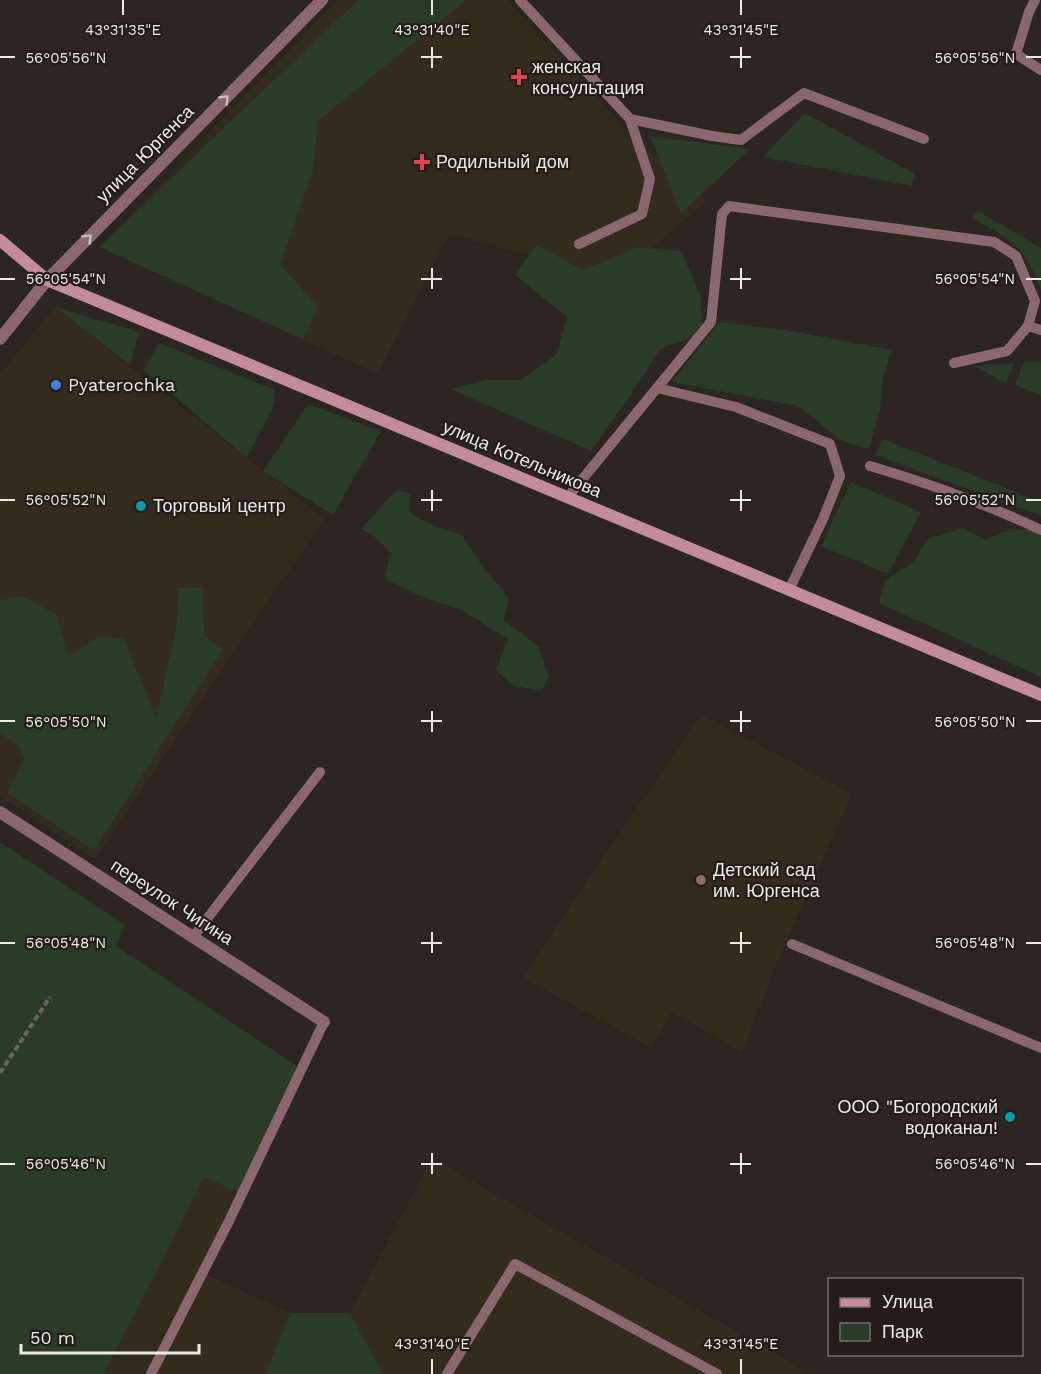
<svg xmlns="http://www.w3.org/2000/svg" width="1041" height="1374" viewBox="0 0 1041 1374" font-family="'Work Sans',sans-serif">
<rect width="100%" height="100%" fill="#2b2620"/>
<g fill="#342b1f">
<path d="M 338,0 L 507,0 L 620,123 L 707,202 L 614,278 L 449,234 L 378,374 L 99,247 Z"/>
<path d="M 55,307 L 324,519 L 94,860 L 23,810 L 0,797 L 0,374 Z"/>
<path d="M 701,714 L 852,794 L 776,965 L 742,1052 L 672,1012 L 652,1048 L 522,977 Z"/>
<path d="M 432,1158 L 811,1374 L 383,1374 L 350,1313 Z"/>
<path d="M 204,1177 L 237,1192 L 198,1271 L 291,1313 L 265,1374 L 104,1374 Z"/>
</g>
<g fill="#2a3b27">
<path d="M 358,0 L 466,0 L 318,121 L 313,170 L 280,265 L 318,306 L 303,339 L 99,247 Z"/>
<path d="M 805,113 L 915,174 L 912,186 L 763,157 Z"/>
<path d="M 650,136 L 750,149 L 681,213 Z"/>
<path d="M 978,211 L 1041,248 L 1041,291 C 1027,249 1010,238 972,218 Z"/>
<path d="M 536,245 L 583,270 L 638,247 L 681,251 L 700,294 L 703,333 L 660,349 L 634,390 L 591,451 L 451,389 L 485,380 L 520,380 L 556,355 L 567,317 L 515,275 Z"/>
<path d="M 55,307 L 139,332 L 130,365 Z"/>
<path d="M 719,322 L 785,330 L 892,350 L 883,379 L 880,409 L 869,449 L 842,441 L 798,406 L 672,382 Z"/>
<path d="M 159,343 L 275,390 L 274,405 L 247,458 L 144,370 Z"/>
<path d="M 1024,362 L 1041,362 L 1041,395 L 1015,385 Z"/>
<path d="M 1014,363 L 1006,383 L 973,366 Z"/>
<path d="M 308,404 L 381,431 L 333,515 L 263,471 Z"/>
<path d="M 883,439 L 1041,502 L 1041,516 L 875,455 Z"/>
<path d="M 851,482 L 921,512 L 888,574 L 821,546 Z"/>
<path d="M 398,490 L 411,494 L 409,512 L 427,523 L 462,535 L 483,567 L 509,598 L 504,620 L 538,646 L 549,676 L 542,691 L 514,686 L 496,670 L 508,639 L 463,611 L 418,595 L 385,579 L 390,552 L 375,537 L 361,529 L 388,499 Z"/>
<path d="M 964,528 L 985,540 L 1010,529 L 1039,530 L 1041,531 L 1041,677 L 879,603 L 885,580 L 913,563 L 928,538 Z"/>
<path d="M 203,587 L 204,636 L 223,649 L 94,850 L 7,792 L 25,759 L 18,745 L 0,733 L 0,600 L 22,596 L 57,615 L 68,657 L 99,636 L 124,639 L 156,718 L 176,628 L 179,588 Z"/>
<path d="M 0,842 L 125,925 L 116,946 L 297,1066 L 237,1192 L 204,1177 L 104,1374 L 0,1374 Z"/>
<path d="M 291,1313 L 350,1313 L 383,1374 L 265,1374 Z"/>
</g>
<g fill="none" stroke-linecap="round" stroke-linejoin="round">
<path stroke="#6b6661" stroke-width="4" stroke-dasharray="6 3" stroke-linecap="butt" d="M 0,1073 L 50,997"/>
<g stroke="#8b6871" stroke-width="10">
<path d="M 520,0 L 630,119 L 712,136 L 741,140 L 804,93 L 924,139"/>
<path d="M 1035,0 L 1029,12 L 1016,54 L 1041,70"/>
<path d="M 579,244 L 642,214 L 650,179 L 630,119"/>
<path d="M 1028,326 L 1041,330"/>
<path d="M 657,388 L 736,407 L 830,444 L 840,476 L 823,519 L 789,590"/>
<path d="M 870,466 C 928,483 986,504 1041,530"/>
<path d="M 567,498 L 711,322 L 722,214 L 729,206 L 994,242 L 1016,256 L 1035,301 L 1028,326 L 1007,351 L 954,363"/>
<path d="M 193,937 L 320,772"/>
<path d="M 792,944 L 1041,1048"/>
<path d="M 151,1374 L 229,1221 L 324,1022"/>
<path d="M 447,1374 L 515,1264 L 717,1374"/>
</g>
<g stroke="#8b6871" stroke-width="12">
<path d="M 0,339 L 47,280 L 322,0"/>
<path d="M 0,812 L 324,1022"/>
</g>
<path stroke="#c48c9a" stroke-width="12" d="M 0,240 L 47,280 L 1041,695"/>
</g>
<defs><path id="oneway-chevron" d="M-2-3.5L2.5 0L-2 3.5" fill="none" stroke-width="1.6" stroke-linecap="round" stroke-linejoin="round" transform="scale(1.5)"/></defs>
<g stroke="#cbbcbd">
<use href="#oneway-chevron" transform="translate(225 99) rotate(-45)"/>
<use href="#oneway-chevron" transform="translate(88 238) rotate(-45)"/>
</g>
<path fill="none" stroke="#edeae6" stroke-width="2" d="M 123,0 L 123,15M 432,0 L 432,15M 741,0 L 741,15M 432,47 L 432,68M 741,47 L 741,68M 0,57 L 15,57M 421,57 L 442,57M 730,57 L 751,57M 1026,57 L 1041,57M 432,268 L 432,289M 741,268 L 741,289M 0,279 L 15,279M 421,279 L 442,279M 730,279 L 751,279M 1026,279 L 1041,279M 432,490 L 432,511M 741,490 L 741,511M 0,500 L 15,500M 421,500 L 442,500M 730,500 L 751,500M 1026,500 L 1041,500M 432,711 L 432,732M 741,711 L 741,732M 0,721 L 15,721M 421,721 L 442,721M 730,721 L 751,721M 1026,721 L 1041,721M 432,932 L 432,953M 741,932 L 741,953M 0,943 L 15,943M 421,943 L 442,943M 730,943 L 751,943M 1026,943 L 1041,943M 432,1153 L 432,1174M 741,1153 L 741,1174M 0,1164 L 15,1164M 421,1164 L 442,1164M 730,1164 L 751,1164M 1026,1164 L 1041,1164M 432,1359 L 432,1374M 741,1359 L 741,1374"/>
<g fill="#e0444e" stroke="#221d17" stroke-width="2">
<path d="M516 68h6v6h6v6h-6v6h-6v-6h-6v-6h6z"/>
<path d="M419 153h6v6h6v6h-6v6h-6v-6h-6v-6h6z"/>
</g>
<circle fill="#3f7fe0" stroke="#221d17" stroke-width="2" cx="56" cy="385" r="6"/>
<g fill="#0f9aa8" stroke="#221d17" stroke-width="2">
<circle cx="141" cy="506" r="6"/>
<circle cx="1010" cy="1117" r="6"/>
</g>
<circle fill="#8d6e63" stroke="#221d17" stroke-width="2" cx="701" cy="880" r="6"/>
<g text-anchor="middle" stroke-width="4.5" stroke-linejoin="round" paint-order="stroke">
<g font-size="18" fill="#edeae6" stroke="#221d17" text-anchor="start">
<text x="532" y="73">женская<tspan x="532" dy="21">консультация</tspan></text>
<text x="436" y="168">Родильный дом</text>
<text x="68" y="391">Pyaterochka</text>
<text x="153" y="512">Торговый центр</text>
<text x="713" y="876">Детский сад<tspan x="713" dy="21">им. Юргенса</tspan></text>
<text x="998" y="1113" text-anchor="end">ООО "Богородский<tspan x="998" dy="21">водоканал!</tspan></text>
</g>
<g font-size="18" fill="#edeae6" stroke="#221d17">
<text transform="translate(145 154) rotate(-45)" y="6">улица Юргенса</text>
<text transform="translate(522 459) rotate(23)" y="6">улица Котельникова</text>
<text transform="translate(172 902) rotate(33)" y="6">переулок Чигина</text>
</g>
</g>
<g font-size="15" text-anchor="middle" fill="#edeae6" stroke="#221d17" stroke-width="4.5" stroke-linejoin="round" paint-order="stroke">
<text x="123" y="35">43°31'35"E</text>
<text x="432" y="35">43°31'40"E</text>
<text x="741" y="35">43°31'45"E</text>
<text x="66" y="63">56°05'56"N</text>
<text x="975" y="63">56°05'56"N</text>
<text x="66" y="284">56°05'54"N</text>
<text x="975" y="284">56°05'54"N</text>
<text x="66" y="505">56°05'52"N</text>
<text x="975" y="505">56°05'52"N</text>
<text x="66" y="727">56°05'50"N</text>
<text x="975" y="727">56°05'50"N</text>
<text x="66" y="948">56°05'48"N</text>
<text x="975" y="948">56°05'48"N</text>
<text x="66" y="1169">56°05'46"N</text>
<text x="975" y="1169">56°05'46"N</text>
<text x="432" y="1349">43°31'40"E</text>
<text x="741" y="1349">43°31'45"E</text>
</g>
<rect x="828" y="1278" width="195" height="78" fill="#221d17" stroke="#736f6a" stroke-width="1.5"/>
<rect x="840" y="1298" width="30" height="9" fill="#c48c9a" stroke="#736f6a" stroke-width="1.5"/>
<text x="882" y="1308" font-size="18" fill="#edeae6">Улица</text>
<rect x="840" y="1323" width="30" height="18" fill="#2a3b27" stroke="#736f6a" stroke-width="1.5"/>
<text x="882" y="1338" font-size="18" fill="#edeae6">Парк</text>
<path d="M21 1344v9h178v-9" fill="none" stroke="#edeae6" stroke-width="3"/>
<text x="30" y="1344" font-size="18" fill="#edeae6" stroke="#221d17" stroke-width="4.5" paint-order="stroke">50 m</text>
</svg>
